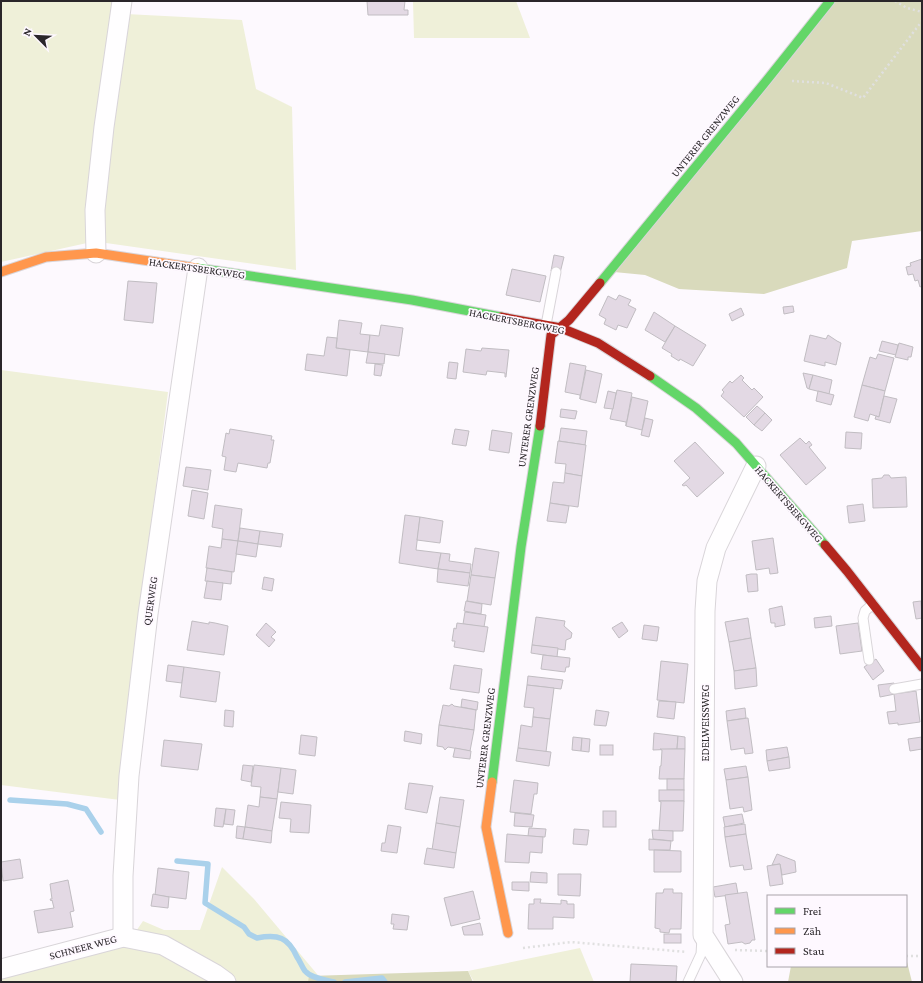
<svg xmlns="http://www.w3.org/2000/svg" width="923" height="983" viewBox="0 0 923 983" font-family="'Crimson Pro',serif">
<rect width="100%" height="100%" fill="#fdf9fe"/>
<g fill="#eff0d9">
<path d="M 1,1 L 113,1 L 87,243 L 1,262 Z"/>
<path d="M 413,1 L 516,1 L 530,38 L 414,38 Z"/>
<path d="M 126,14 L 242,20 L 256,89 L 292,107 L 296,270 L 106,243 L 99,207 Z"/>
<path d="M 1,370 L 168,392 L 146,565 L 120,800 L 1,785 Z"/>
<path d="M 222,867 L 254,899 L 322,980 L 321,982 L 1,982 L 1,977 L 130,940 L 143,921 L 164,930 L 200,930 Z"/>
<path d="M 580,948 L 594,982 L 474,982 L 468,971 Z"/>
</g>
<g fill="#d9dabc">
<path d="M 834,1 L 922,1 L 922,231 L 852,241 L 847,268 L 764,294 L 679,289 L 645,275 L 614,272 Z"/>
<path d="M 906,958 L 912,982 L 788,982 L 791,966 L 906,966 Z"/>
<path d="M 468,971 L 473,982 L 308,982 L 309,976 Z"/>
</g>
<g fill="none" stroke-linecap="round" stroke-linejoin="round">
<g stroke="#aad1eb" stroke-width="5.5">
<path d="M 10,800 L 67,804 L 86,809 L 101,832"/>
<path d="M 177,861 L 208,864 L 205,903 L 244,927 L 249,934 L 257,938 C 278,934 288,937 297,957 C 300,961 302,967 305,971 C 311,978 325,980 334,982"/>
<path d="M 345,982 L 382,978 L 385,982"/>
</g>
</g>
<g fill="#e3d9e4" stroke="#c1bdc2">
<path d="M 367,1 L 405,1 L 404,10 L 408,10 L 408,15 L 368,15 Z"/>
<path d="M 554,255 L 564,257 L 560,273 L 551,271 Z"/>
<path d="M 922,259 L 922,286 L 920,287 L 918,280 L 915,281 L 913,274 L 908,275 L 906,267 L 911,266 L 910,263 Z"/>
<path d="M 512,269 L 546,276 L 540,302 L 506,295 Z"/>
<path d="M 128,281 L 157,283 L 153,323 L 124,320 Z"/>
<path d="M 619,295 L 631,300 L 628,305 L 636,309 L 627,328 L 618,325 L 616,330 L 604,324 L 606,319 L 599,315 L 608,296 L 616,300 Z"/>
<path d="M 793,306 L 794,312 L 784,314 L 783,307 Z"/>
<path d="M 741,308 L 744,315 L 732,321 L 729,314 Z"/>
<path d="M 654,312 L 675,326 L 665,342 L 645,330 Z"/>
<path d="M 339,320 L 362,323 L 360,334 L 370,335 L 368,352 L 336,348 Z"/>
<path d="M 381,325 L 403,328 L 399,356 L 368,352 L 370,335 L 379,336 Z"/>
<path d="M 675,326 L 706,345 L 693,366 L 680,359 L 679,361 L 671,356 L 672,354 L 662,348 Z"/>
<path d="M 810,335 L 826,339 L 828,335 L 837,341 L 841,343 L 836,365 L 825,362 L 825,366 L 804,361 Z"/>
<path d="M 327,337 L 337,338 L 336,348 L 350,350 L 347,376 L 305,370 L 307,354 L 324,356 Z"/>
<path d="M 882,341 L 898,345 L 896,355 L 879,351 Z"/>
<path d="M 899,343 L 913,347 L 911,357 L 908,357 L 908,360 L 895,357 Z"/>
<path d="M 482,348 L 509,350 L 506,377 L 505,377 L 505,373 L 487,371 L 486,375 L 463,372 L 466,349 L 481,351 Z"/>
<path d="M 368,352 L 385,354 L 384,364 L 366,363 Z"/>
<path d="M 878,354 L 894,358 L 885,391 L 862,385 L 870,357 L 876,359 Z"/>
<path d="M 449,362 L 458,363 L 456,379 L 447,378 Z"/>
<path d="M 570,363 L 586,366 L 580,399 L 580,395 L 565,392 Z"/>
<path d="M 375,364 L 383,365 L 381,376 L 374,375 Z"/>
<path d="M 586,370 L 602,374 L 596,403 L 580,399 Z"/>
<path d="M 803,373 L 813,375 L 809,389 L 807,388 Z"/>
<path d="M 741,375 L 744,378 L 742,380 L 752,390 L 754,388 L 763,397 L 744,417 L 721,396 L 724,392 L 722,390 L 730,381 L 732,383 Z"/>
<path d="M 813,375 L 832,380 L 829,394 L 809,389 Z"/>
<path d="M 862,385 L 885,391 L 879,417 L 870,414 L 868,421 L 854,417 Z"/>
<path d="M 617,390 L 632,393 L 626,426 L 626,422 L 610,419 Z"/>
<path d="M 608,391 L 616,393 L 613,409 L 604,408 Z"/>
<path d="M 818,391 L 834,395 L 831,405 L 816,401 Z"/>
<path d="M 884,396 L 897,399 L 890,423 L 875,419 L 876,416 L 879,417 Z"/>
<path d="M 632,397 L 648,401 L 642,430 L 626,426 Z"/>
<path d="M 757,406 L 765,413 L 754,425 L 746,417 Z"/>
<path d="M 561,409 L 577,411 L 575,419 L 560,417 Z"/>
<path d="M 765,413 L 772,420 L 762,431 L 754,425 Z"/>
<path d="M 645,418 L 653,420 L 649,437 L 641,435 Z"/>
<path d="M 561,428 L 587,431 L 585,445 L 559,441 Z"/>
<path d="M 230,429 L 272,436 L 271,440 L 274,440 L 270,463 L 268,463 L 267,468 L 238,463 L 236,472 L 224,470 L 226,457 L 222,456 L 226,433 L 229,434 Z"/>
<path d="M 455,429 L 469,431 L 466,446 L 452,444 Z"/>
<path d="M 492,430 L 512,433 L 509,453 L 489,450 Z"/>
<path d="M 846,432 L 862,433 L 861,449 L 845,448 Z"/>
<path d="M 800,438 L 806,444 L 809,441 L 812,445 L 809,447 L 826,468 L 806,485 L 780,455 Z"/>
<path d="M 558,441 L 586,445 L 582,476 L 565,473 L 566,464 L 555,463 Z"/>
<path d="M 695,442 L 724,473 L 697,497 L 686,485 L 684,486 L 682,485 L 690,478 L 674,461 Z"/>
<path d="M 186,467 L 211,470 L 208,490 L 183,486 Z"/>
<path d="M 565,473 L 582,476 L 578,507 L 550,503 L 553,482 L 564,483 Z"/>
<path d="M 884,475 L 889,475 L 891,478 L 906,477 L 907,507 L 873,508 L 872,479 L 882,478 Z"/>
<path d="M 192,490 L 208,493 L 204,519 L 188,516 Z"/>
<path d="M 550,503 L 569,506 L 566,523 L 547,521 Z"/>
<path d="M 863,504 L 865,521 L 849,523 L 847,506 Z"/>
<path d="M 215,505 L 242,509 L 238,541 L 222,539 L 223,529 L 212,527 Z"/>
<path d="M 405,515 L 420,517 L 416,550 L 441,553 L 438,569 L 399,563 Z"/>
<path d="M 420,517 L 443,521 L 440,543 L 417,540 Z"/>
<path d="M 240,528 L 260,531 L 258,544 L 238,541 Z"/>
<path d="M 260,531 L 283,534 L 281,547 L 258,544 Z"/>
<path d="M 773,538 L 778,573 L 770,574 L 769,568 L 756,570 L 752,541 Z"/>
<path d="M 222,539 L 238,541 L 234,572 L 206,568 L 209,546 L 221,548 Z"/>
<path d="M 238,541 L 258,544 L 256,557 L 236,554 Z"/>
<path d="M 475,548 L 499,552 L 495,578 L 471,575 Z"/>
<path d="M 441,553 L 450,554 L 449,561 L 471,564 L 470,573 L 438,569 Z"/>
<path d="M 207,568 L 232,572 L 231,584 L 205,581 Z"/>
<path d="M 438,569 L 470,573 L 468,586 L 437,582 Z"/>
<path d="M 751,574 L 757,574 L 758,591 L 748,592 L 746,575 Z"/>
<path d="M 471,575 L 495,578 L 491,605 L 467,601 Z"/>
<path d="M 264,577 L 274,579 L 272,591 L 262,589 Z"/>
<path d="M 207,581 L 223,583 L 221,600 L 204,598 Z"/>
<path d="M 466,601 L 482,604 L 481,614 L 464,611 Z"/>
<path d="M 921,601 L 922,618 L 916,619 L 913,602 Z"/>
<path d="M 782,606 L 785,625 L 775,627 L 775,623 L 771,623 L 769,609 Z"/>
<path d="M 465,612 L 486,615 L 484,627 L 463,624 Z"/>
<path d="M 831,616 L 832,626 L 815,628 L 814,618 Z"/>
<path d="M 536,617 L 565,621 L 564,626 L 572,633 L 571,638 L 566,640 L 565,650 L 532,645 Z"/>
<path d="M 748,618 L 751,638 L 729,642 L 725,622 Z"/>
<path d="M 192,621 L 209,624 L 209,622 L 215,623 L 228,626 L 224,655 L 187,650 Z"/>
<path d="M 622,622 L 628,631 L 619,638 L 612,628 Z"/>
<path d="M 266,623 L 276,632 L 271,637 L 275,640 L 269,647 L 256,635 Z"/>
<path d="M 457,623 L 488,627 L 484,652 L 454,647 L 455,641 L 452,641 L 454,628 L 456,629 Z"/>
<path d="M 858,623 L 862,651 L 840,654 L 836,626 Z"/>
<path d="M 644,625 L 659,627 L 657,641 L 642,639 Z"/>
<path d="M 751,638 L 756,668 L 734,671 L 729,642 Z"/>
<path d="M 532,645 L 558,648 L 557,657 L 531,653 Z"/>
<path d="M 543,655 L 570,658 L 569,667 L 566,667 L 565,672 L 541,669 Z"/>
<path d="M 876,659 L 884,671 L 873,680 L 864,667 Z"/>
<path d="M 661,661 L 688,664 L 684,703 L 657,700 Z"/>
<path d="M 168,665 L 184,667 L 182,683 L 166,681 Z"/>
<path d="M 454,665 L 482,669 L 479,693 L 450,689 Z"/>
<path d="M 184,667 L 220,672 L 216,702 L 180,697 Z"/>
<path d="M 756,668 L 757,686 L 735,689 L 734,671 Z"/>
<path d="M 528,676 L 563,680 L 561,689 L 527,685 Z"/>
<path d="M 894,683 L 895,694 L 880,697 L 878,685 Z"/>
<path d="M 527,685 L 554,688 L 550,719 L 533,717 L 534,708 L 524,707 Z"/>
<path d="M 916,691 L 920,722 L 898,725 L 898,723 L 889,724 L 887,712 L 896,711 L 894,694 Z"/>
<path d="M 462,699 L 478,702 L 477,710 L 461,707 Z"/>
<path d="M 659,701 L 676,702 L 674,719 L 657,717 Z"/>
<path d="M 452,704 L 454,706 L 476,710 L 474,730 L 439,725 L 443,705 L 449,706 Z"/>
<path d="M 745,708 L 746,718 L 727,721 L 726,711 Z"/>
<path d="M 225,710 L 234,711 L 233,727 L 224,726 Z"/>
<path d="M 596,710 L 609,712 L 606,726 L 594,725 Z"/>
<path d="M 533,717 L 550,719 L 546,752 L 518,748 L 521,725 L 532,727 Z"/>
<path d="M 748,718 L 753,753 L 745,754 L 744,748 L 731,750 L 727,721 Z"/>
<path d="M 439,725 L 474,730 L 470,751 L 448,747 L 445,750 L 443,747 L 437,746 Z"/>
<path d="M 405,731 L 422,734 L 421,744 L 404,741 Z"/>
<path d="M 654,733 L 678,736 L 677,749 L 653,750 Z"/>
<path d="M 301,735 L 317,737 L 315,756 L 299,754 Z"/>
<path d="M 678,736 L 685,737 L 685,749 L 677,749 Z"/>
<path d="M 573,737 L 582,738 L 581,751 L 572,750 Z"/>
<path d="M 922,737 L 922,749 L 910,751 L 908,739 Z"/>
<path d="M 582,738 L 590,739 L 589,752 L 581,751 Z"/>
<path d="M 164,740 L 202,744 L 198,770 L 161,766 Z"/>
<rect x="600" y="745" width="13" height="10"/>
<path d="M 787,747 L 789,757 L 767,761 L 766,750 Z"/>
<path d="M 455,748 L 471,751 L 470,759 L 453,757 Z"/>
<path d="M 518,748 L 551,752 L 549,766 L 516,761 Z"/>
<path d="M 660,749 L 685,749 L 684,779 L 659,779 L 660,766 L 661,766 L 662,750 Z"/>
<path d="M 789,757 L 790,768 L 769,771 L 767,761 Z"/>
<path d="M 243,765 L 253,766 L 251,782 L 241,780 Z"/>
<path d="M 254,765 L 281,768 L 277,799 L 260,797 L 261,787 L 251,786 Z"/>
<path d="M 746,766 L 748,777 L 726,780 L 724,769 Z"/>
<path d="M 281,768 L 296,770 L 293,794 L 278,792 Z"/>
<path d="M 748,777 L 752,810 L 744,812 L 743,807 L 730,809 L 726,780 Z"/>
<rect x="667" y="779" width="17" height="11"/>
<path d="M 514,780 L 538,783 L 537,794 L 534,794 L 531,814 L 510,812 Z"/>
<path d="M 409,783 L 433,786 L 427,813 L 405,809 Z"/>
<rect x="659" y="790" width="25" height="11"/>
<path d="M 260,797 L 277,799 L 272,831 L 245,827 L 248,805 L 259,807 Z"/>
<path d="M 440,797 L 464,800 L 460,827 L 436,823 Z"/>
<path d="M 659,801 L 684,801 L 683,831 L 659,831 L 661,802 Z"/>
<path d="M 281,802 L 311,805 L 309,833 L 290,832 L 291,819 L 279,818 Z"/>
<path d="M 216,808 L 226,809 L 223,827 L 214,826 Z"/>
<path d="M 226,809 L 235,810 L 233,825 L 224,824 Z"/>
<rect x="603" y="811" width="13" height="16"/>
<path d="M 515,813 L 534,815 L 532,827 L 514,826 Z"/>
<path d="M 742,814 L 744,823 L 725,827 L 723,817 Z"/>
<path d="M 436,823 L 460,827 L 456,853 L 432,850 Z"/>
<path d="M 745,824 L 746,834 L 725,837 L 724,827 Z"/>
<path d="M 388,825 L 401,827 L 397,853 L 381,851 L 382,843 L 385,843 Z"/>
<path d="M 237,826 L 245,827 L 243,839 L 236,838 Z"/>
<path d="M 245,827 L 272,831 L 271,843 L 243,839 Z"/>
<path d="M 529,828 L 546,829 L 545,837 L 528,836 Z"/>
<path d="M 574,829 L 589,830 L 587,845 L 573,844 Z"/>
<path d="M 652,830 L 673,831 L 673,841 L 653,839 Z"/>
<path d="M 507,834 L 543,837 L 542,853 L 530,852 L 529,863 L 505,862 Z"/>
<path d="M 746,834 L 752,869 L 744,870 L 743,865 L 730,867 L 725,837 Z"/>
<path d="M 649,839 L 671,841 L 670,850 L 649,850 Z"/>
<path d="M 427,848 L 456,853 L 454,868 L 424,864 Z"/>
<path d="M 654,850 L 681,851 L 681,872 L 654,872 Z"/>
<path d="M 777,854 L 795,861 L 796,872 L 782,875 L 780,864 L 772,865 Z"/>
<path d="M 20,859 L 23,878 L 3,881 L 1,862 Z"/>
<path d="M 780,864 L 783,884 L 770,886 L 767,866 Z"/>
<path d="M 158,868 L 189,872 L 186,899 L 155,895 Z"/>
<path d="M 531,872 L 547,873 L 547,883 L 530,882 Z"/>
<path d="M 558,874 L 581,874 L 580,896 L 558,895 Z"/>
<path d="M 68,880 L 74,911 L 70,912 L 73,927 L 38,933 L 34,911 L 54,908 L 52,900 L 51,901 L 50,899 L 52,899 L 50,884 Z"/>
<path d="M 512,882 L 529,882 L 529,891 L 512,890 Z"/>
<path d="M 736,883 L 738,894 L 715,897 L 713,887 Z"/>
<path d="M 664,889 L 673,889 L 673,893 L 682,893 L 681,929 L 670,929 L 669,933 L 660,932 L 660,929 L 655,928 L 656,893 L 663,893 Z"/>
<path d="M 473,891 L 480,919 L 451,926 L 444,898 Z"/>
<path d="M 747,892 L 755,940 L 752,940 L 750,943 L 745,944 L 742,942 L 728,944 L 725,925 L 730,924 L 725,895 Z"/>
<path d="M 153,894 L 169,897 L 168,908 L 151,906 Z"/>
<path d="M 534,899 L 541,899 L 540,903 L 561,904 L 561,900 L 567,901 L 567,904 L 574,904 L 574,918 L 553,917 L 553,929 L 528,929 L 529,904 L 534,904 Z"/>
<path d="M 392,914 L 409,916 L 407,930 L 393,929 L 394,924 L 391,924 Z"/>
<path d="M 480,923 L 483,935 L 464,935 L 462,927 Z"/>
<rect x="664" y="934" width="17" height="9"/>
<path d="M 631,964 L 677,966 L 676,982 L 630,982 Z"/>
</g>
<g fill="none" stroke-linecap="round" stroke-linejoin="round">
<defs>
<g id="lane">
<path d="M 546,325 L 556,272"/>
<path d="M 869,660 L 863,618 L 865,611 L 873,604"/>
<path d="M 894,689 L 922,684"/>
<path d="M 688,982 L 701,954 L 702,938"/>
</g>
<g id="street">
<path d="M 96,253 L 95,210 L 104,127 L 122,1"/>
<path d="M 123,937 L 123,876 L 129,776 L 148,614 L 198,268"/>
<path d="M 1,969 L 123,937 L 163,945 L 215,974 L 226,982"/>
<path d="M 733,982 L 703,935 L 705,611 L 707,581 L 716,548 L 756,466"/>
</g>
<g id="fast">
<path d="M 197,268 L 412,300 L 501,317"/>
<path d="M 600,283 L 767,80 L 830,1"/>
<path d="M 650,376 L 696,408 L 736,443 L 825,545"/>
<path d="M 492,782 L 521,547 L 540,426"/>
</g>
<g id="slow">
<path d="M 1,272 L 46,257 L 96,253 L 197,268"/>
<path d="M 492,782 L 486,827 L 508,933"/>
</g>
<g id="jam">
<path d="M 501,317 L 561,328 L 598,343 L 650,376"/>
<path d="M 540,426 L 551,335 L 569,320 L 600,283"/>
<path d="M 825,545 L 847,571 L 922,667"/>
</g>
</defs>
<use href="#lane" stroke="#d9d5d9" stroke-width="11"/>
<use href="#street" stroke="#d9d5d9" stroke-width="21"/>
<use href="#fast" stroke="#d9d5d9" stroke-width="11"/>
<use href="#slow" stroke="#d9d5d9" stroke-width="11"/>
<use href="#jam" stroke="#d9d5d9" stroke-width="11"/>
<g stroke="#e0e0e0" stroke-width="2.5" stroke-dasharray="2 3" stroke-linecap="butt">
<path d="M 895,1 L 907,8 L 922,12"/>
<path d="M 792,81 L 826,83 L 863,98 L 922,21"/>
<path d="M 523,948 L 571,942 L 687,952"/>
<path d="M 735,950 L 768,951"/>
<path d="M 906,956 L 922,956"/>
</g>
<use href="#lane" stroke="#fffeff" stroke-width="9"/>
<use href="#street" stroke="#fffeff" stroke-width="19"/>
<use href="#fast" stroke="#63d668" stroke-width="9"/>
<use href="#slow" stroke="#ff974d" stroke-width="9"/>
<use href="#jam" stroke="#b3261e" stroke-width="9"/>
</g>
<g text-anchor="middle" stroke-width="3.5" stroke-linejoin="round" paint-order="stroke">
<g font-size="11" fill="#2a262a" stroke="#fef8ff">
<text transform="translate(705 136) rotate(-51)" y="4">UNTERER GRENZWEG</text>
<text transform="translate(197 268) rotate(8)" y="4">HACKERTSBERGWEG</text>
<text transform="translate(517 321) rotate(11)" y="4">HACKERTSBERGWEG</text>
<text transform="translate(528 417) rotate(-82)" y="4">UNTERER GRENZWEG</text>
<text transform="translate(789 504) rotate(49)" y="4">HACKERTSBERGWEG</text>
<text transform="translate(150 601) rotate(-82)" y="4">QUERWEG</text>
<text transform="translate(705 723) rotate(-90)" y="4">EDELWEISSWEG</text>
<text transform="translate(485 738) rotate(-83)" y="4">UNTERER GRENZWEG</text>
<text transform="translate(83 947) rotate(-15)" y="4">SCHNEER WEG</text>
</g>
</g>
<rect width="923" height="983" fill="none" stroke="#2a262a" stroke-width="4"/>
<rect x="767" y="895" width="140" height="72" fill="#fef8ff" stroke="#a9a4aa"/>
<rect x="775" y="908" width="20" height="6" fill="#63d668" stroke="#a9a4aa"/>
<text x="803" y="915" font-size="12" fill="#2a262a">Frei</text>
<rect x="775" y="928" width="20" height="6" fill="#ff974d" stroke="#a9a4aa"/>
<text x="803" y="935" font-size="12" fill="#2a262a">Zäh</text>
<rect x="775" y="948" width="20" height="6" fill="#b3261e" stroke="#a9a4aa"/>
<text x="803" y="955" font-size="12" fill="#2a262a">Stau</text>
<g transform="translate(36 36) rotate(294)" stroke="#fef8ff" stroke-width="3" paint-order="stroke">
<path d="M0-3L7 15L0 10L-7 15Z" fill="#2a262a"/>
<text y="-6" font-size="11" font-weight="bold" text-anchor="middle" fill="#2a262a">N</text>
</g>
</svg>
